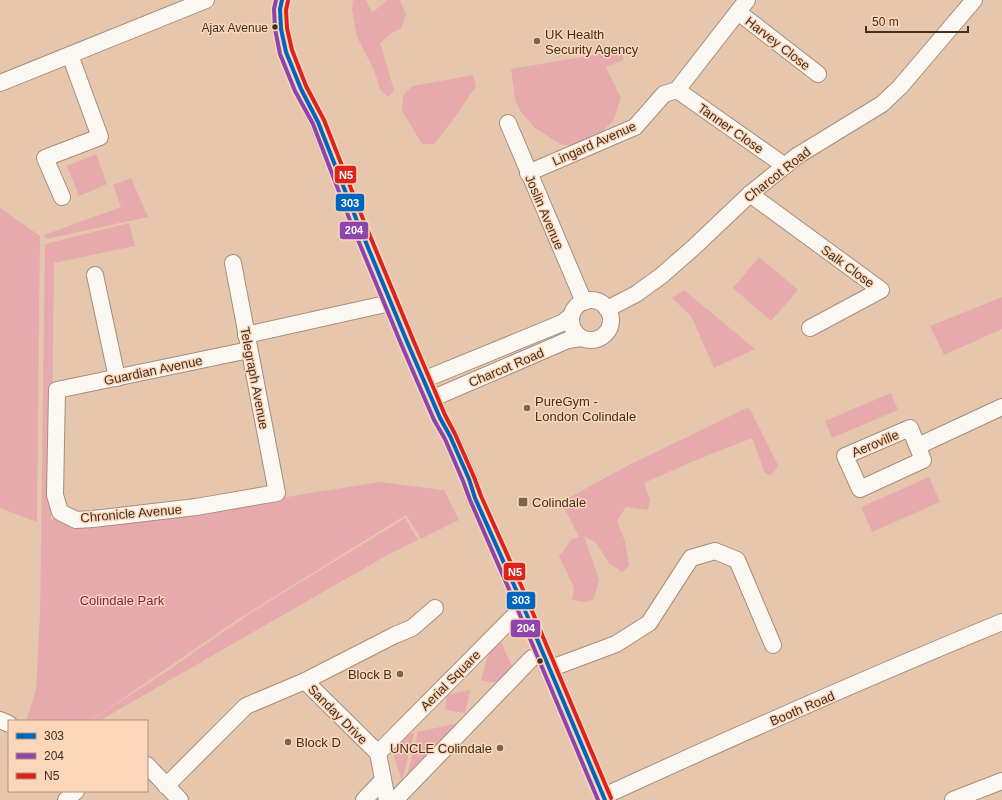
<svg xmlns="http://www.w3.org/2000/svg" width="1002" height="800" viewBox="0 0 1002 800" font-family="Arial,sans-serif">
<rect width="100%" height="100%" fill="#e6c7ad"/>
<g fill="#e7aaac">
<path d="M 353,0 L 366,0 L 372,13 L 387,0 L 400,0 L 406,15 L 401,29 L 391,33 L 380,43 L 394,90 L 388,97 L 380,89 L 374,70 L 357,37 L 352,10 Z"/>
<path d="M 623,50 L 623,60 L 606,67 L 621,98 L 613,121 L 588,146 L 562,145 L 535,128 L 521,112 L 515,100 L 511,69 Z"/>
<path d="M 473,75 L 476,86 L 453,120 L 434,144 L 422,144 L 402,111 L 403,95 L 412,86 Z"/>
<path d="M 96,154 L 107,184 L 79,196 L 67,166 Z"/>
<path d="M 131,178 L 148,217 L 46,239 L 44,235 L 121,207 L 113,185 Z"/>
<path d="M 0,208 L 40,236 L 37,522 L 0,508 Z"/>
<path d="M 129,223 L 135,246 L 54,263 L 51,519 L 84,523 L 213,509 L 379,482 L 444,490 L 459,520 L 421,539 L 406,515 L 234,622 L 99,715 L 87,721 L 26,721 L 36,690 L 40,615 L 45,244 Z"/>
<path d="M 759,257 L 798,290 L 771,321 L 733,288 Z"/>
<path d="M 684,290 L 755,349 L 714,368 L 691,316 L 672,298 Z"/>
<path d="M 1002,297 L 1002,329 L 944,355 L 930,326 Z"/>
<path d="M 891,393 L 898,410 L 832,438 L 825,421 Z"/>
<path d="M 749,407 L 778,465 L 775,471 L 770,475 L 765,473 L 752,438 L 689,463 L 644,483 L 650,500 L 648,510 L 626,507 L 617,521 L 625,541 L 629,566 L 622,572 L 609,563 L 596,543 L 584,536 L 599,579 L 594,599 L 586,602 L 572,600 L 574,588 L 559,556 L 572,539 L 579,537 L 561,502 L 629,465 Z"/>
<path d="M 929,477 L 940,502 L 872,532 L 861,507 Z"/>
<path d="M 405,518 L 418,540 L 389,554 L 99,721 L 90,721 L 170,669 L 252,612 Z"/>
<path d="M 499,637 L 514,671 C 505,681 495,685 481,680 L 490,647 Z"/>
<path d="M 470,690 L 465,713 L 445,710 L 447,695 Z"/>
<path d="M 462,722 L 405,784 L 418,732 Z"/>
<path d="M 414,733 L 402,781 L 392,751 L 400,736 Z"/>
</g>
<g fill="none" stroke-linecap="round" stroke-linejoin="round">
<defs>
<g id="minor">
<path d="M 282,0 L 280,9 L 281,29 L 286,52 L 301,89 L 318,122 L 357,221 L 408,344 L 440,418 L 450,436 L 469,479 L 475,498 L 518,594 L 605,800"/>
<path d="M 738,12 L 818,74"/>
<path d="M 0,83 L 206,0"/>
<path d="M 677,90 L 785,166"/>
<path d="M 508,123 L 584,302"/>
<path d="M 528,173 L 635,127 L 664,94 L 677,90 L 747,0"/>
<path d="M 750,194 L 881,290 L 810,328"/>
<path d="M 62,197 L 45,158 L 100,137 L 70,55"/>
<path d="M 233,263 L 277,493 L 196,507 L 93,519 L 76,520 L 60,512 L 55,495 L 57,390 L 249,350"/>
<path d="M 95,275 L 117,378"/>
<circle cx="591" cy="320" r="20"/>
<path d="M 607,309 L 636,294 L 661,276 L 693,248 L 750,194 L 797,156 L 882,104 L 900,87 L 974,0"/>
<path d="M 246,335 L 390,303"/>
<path d="M 423,380 L 562,323 L 571,316"/>
<path d="M 431,399 L 568,340 L 581,338"/>
<path d="M 910,428 L 923,460 L 860,489 L 845,456 Z"/>
<path d="M 918,446 L 1002,407"/>
<path d="M 549,669 L 616,644 L 649,623 L 691,558 L 715,551 L 737,560 L 773,645"/>
<path d="M 305,681 L 395,635 L 412,628 L 435,608"/>
<path d="M 0,720 L 9,724"/>
<path d="M 378,753 L 523,607"/>
<path d="M 147,765 L 180,800"/>
<path d="M 166,786 L 246,706 L 305,681 L 378,753 L 387,800"/>
<path d="M 604,796 C 735,736 868,677 1002,622"/>
<path d="M 66,800 L 76,791"/>
<path d="M 364,800 L 383,780"/>
<path d="M 395,800 L 532,658"/>
<path d="M 953,800 L 1002,781"/>
</g>
</defs>
<use href="#minor" stroke="#a68e7a" stroke-width="18"/>
<use href="#minor" stroke="#fbf7f3" stroke-width="16"/>
<defs>
<path id="bus-1" d="M 282,0 L 280,9 L 281,29 L 286,52 L 301,89 L 318,122 L 357,221 L 408,344 L 440,418 L 450,436 L 469,479 L 475,498 L 518,594 L 605,800"/>
<path id="bus-2" d="M 276,0 L 274,9 L 275,29 L 280,54 L 295,91 L 313,124 L 351,223 L 402,346 L 434,420 L 445,439 L 463,481 L 470,500 L 512,596 L 598,800"/>
<path id="bus-3" d="M 288,1 L 286,10 L 287,28 L 292,50 L 306,86 L 324,120 L 363,219 L 414,342 L 445,415 L 455,434 L 474,477 L 481,496 L 524,592 L 611,798"/>
</defs>
<use href="#bus-1" stroke="#fad7bb" stroke-width="7"/>
<use href="#bus-2" stroke="#fad7bb" stroke-width="7"/>
<use href="#bus-3" stroke="#fad7bb" stroke-width="7"/>
<use href="#bus-1" stroke="#0065bd" stroke-width="4"/>
<use href="#bus-2" stroke="#8e44ad" stroke-width="4"/>
<use href="#bus-3" stroke="#dc241f" stroke-width="4"/>
</g>
<g fill="#452f1c" stroke="#fad7bb" stroke-width="1.5">
<circle cx="275" cy="27" r="3.5"/>
<circle cx="540" cy="661" r="3.5"/>
</g>
<g fill="#7d644f" stroke="#fad7bb" stroke-width="1.5">
<circle cx="537" cy="41" r="4"/>
<circle cx="527" cy="408" r="4"/>
<rect x="518" y="497" width="10" height="10" rx="2"/>
<circle cx="400" cy="674" r="4"/>
<circle cx="288" cy="742" r="4"/>
<circle cx="500" cy="748" r="4"/>
</g>
<g text-anchor="middle" stroke-width="3" stroke-linejoin="round" paint-order="stroke">
<g font-size="12" fill="#452f1c" stroke="#fad7bb" text-anchor="end">
<text x="268" y="32">Ajax Avenue</text>
</g>
<g font-size="13" fill="#452f1c" stroke="#fad7bb" text-anchor="start">
<text x="545" y="39">UK Health<tspan x="545" dy="15">Security Agency</tspan></text>
<text x="535" y="406">PureGym -<tspan x="535" dy="15">London Colindale</tspan></text>
<text x="532" y="507">Colindale</text>
<text x="392" y="679" text-anchor="end">Block B</text>
<text x="296" y="747">Block D</text>
<text x="492" y="753" text-anchor="end">UNCLE Colindale</text>
</g>
<g font-size="13" fill="#452f1c" stroke="#fad7bb">
<text transform="translate(778 43) rotate(38)" y="5">Harvey Close</text>
<text transform="translate(731 128) rotate(35)" y="5">Tanner Close</text>
<text transform="translate(594 143) rotate(-24)" y="5">Lingard Avenue</text>
<text transform="translate(777 174) rotate(-38)" y="5">Charcot Road</text>
<text transform="translate(545 212) rotate(67)" y="5">Joslin Avenue</text>
<text transform="translate(848 266) rotate(36)" y="5">Salk Close</text>
<text transform="translate(506 367) rotate(-23)" y="5">Charcot Road</text>
<text transform="translate(153 370) rotate(-12)" y="5">Guardian Avenue</text>
<text transform="translate(255 378) rotate(79)" y="5">Telegraph Avenue</text>
<text transform="translate(875 443) rotate(-23)" y="5">Aeroville</text>
<text transform="translate(131 513) rotate(-5)" y="5">Chronicle Avenue</text>
<text transform="translate(450 680) rotate(-45)" y="5">Aerial Square</text>
<text transform="translate(802 708) rotate(-23)" y="5">Booth Road</text>
<text transform="translate(338 714) rotate(45)" y="5">Sanday Drive</text>
</g>
<g font-size="13" fill="#8c1c4b" stroke="#fad7bb">
<text x="122" y="605">Colindale Park</text>
</g>
</g>
<g stroke="#fad7bb" stroke-width="1.5">
<rect x="334" y="165" width="23" height="19" rx="4" fill="#dc241f"/>
<rect x="335" y="193" width="30" height="19" rx="4" fill="#0065bd"/>
<rect x="339" y="221" width="30" height="19" rx="4" fill="#8e44ad"/>
<rect x="503" y="562" width="23" height="19" rx="4" fill="#dc241f"/>
<rect x="506" y="591" width="30" height="19" rx="4" fill="#0065bd"/>
<rect x="510" y="619" width="31" height="19" rx="4" fill="#8e44ad"/>
</g>
<g font-size="11" text-anchor="middle" font-weight="bold" fill="#fff">
<text x="346" y="179">N5</text>
<text x="350" y="207">303</text>
<text x="354" y="234">204</text>
<text x="515" y="576">N5</text>
<text x="521" y="604">303</text>
<text x="526" y="632">204</text>
</g>
<rect x="8" y="720" width="140" height="72" fill="#fad7bb" stroke="#b2947b"/>
<rect x="16" y="733" width="20" height="6" fill="#0065bd" stroke="#b2947b"/>
<text x="44" y="740" font-size="12" fill="#452f1c">303</text>
<rect x="16" y="753" width="20" height="6" fill="#8e44ad" stroke="#b2947b"/>
<text x="44" y="760" font-size="12" fill="#452f1c">204</text>
<rect x="16" y="773" width="20" height="6" fill="#dc241f" stroke="#b2947b"/>
<text x="44" y="780" font-size="12" fill="#452f1c">N5</text>
<path d="M866 26v6h102v-6" fill="none" stroke="#452f1c" stroke-width="2"/>
<text x="872" y="26" font-size="12" fill="#452f1c" stroke="#fad7bb" stroke-width="3" paint-order="stroke">50 m</text>
</svg>
